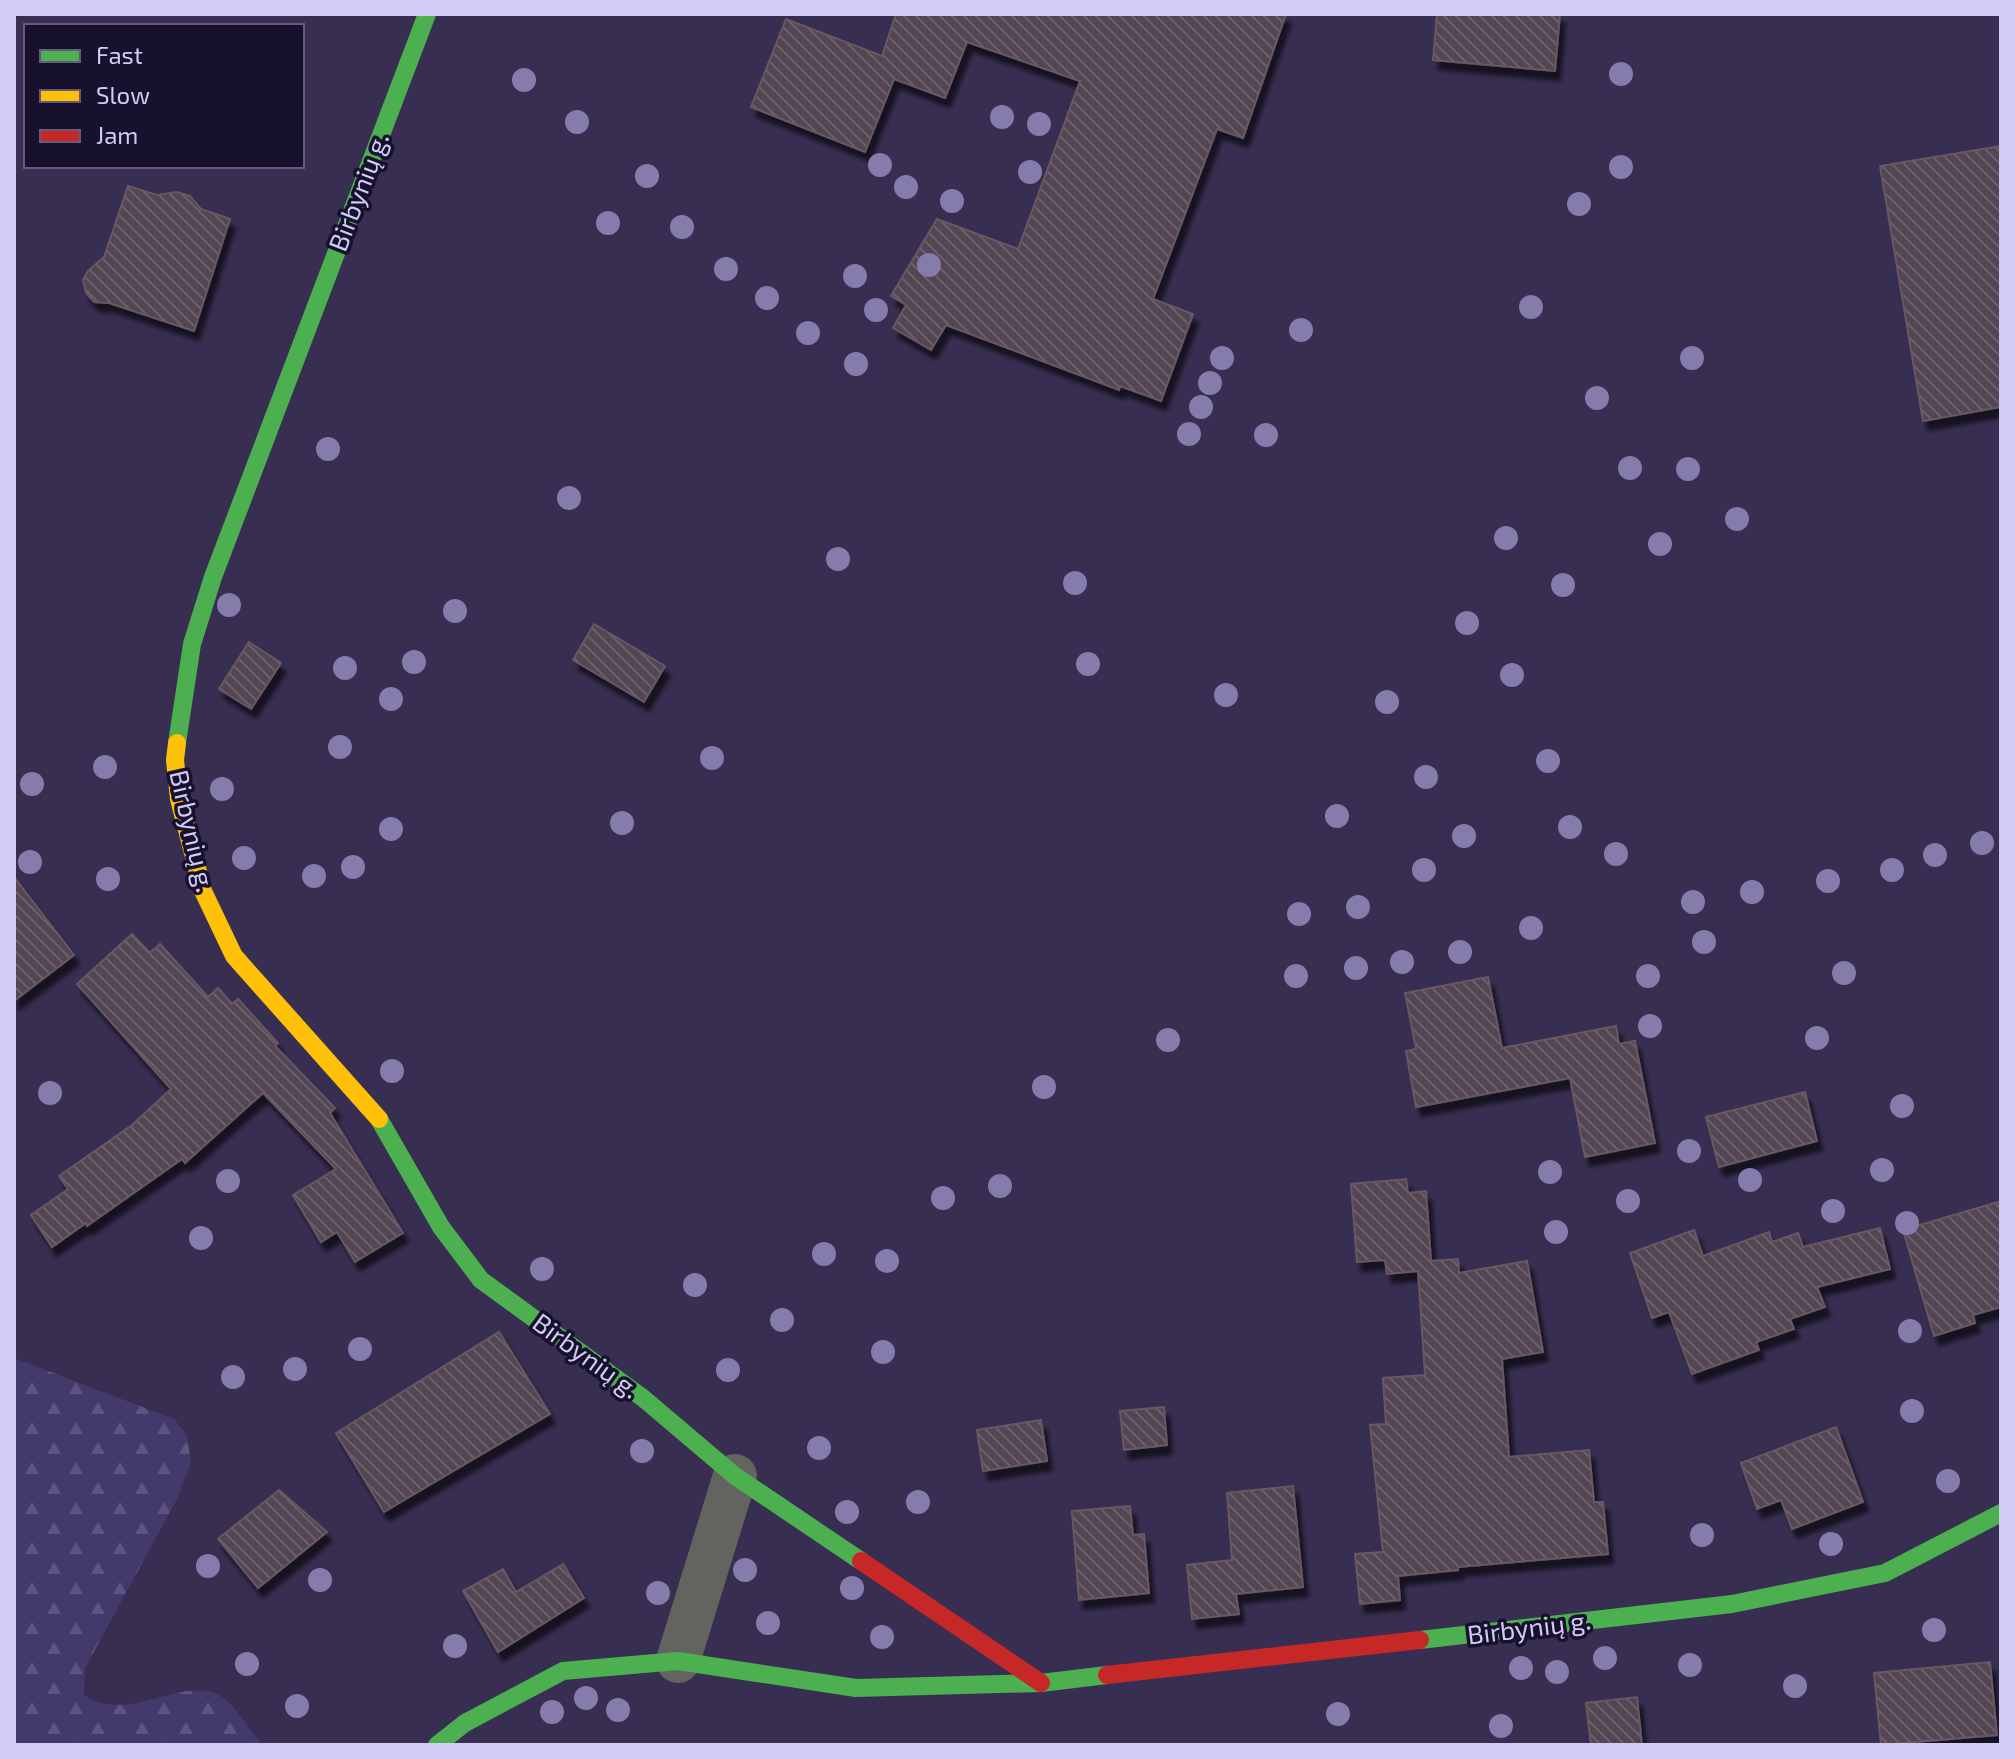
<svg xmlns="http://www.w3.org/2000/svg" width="2015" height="1759" viewBox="0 0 2015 1759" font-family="'Exo 2',sans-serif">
<defs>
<pattern id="forest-firs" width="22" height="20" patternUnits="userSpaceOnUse" patternTransform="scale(2)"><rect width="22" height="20" fill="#44396b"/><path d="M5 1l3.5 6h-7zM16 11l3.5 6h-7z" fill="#5e5481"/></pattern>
<pattern id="building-back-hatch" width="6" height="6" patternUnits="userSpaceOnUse" patternTransform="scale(2)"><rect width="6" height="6" fill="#524551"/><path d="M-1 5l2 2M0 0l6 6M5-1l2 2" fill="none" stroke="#6a5f6a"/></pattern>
<filter id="shadow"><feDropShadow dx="5" dy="9" stdDeviation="2" flood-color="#0009"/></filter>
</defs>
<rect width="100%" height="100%" fill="#372e51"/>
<path fill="url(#forest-firs)" d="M 14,1358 L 174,1419 L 187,1435 L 191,1462 L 178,1497 L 85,1668 L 84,1695 C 130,1726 185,1672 222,1697 C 237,1708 250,1730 262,1745 L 14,1745 Z"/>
<g fill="url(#building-back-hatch)" stroke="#675863" stroke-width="2" filter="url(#shadow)">
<path d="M 896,14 L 1286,14 L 1243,138 L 1217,129 L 1153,299 L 1193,314 L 1161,401 L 1120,386 L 1119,390 L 946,325 L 931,350 L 893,328 L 906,305 L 891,296 L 937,219 L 1018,249 L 1080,81 L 967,42 L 945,98 L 894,79 L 865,152 L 751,107 L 786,19 L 882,56 Z"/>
<path d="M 1437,14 L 1560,14 L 1555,71 L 1433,60 Z"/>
<path d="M 2001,146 L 2001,407 L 1923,421 L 1880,166 Z"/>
<path d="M 128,186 L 157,195 L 177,192 L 190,196 L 201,209 L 230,219 L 194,331 L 109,303 L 94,302 L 86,293 L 83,280 L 88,271 L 104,257 Z"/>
<path d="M 594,624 L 665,666 L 644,702 L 573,660 Z"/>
<path d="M 249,642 L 281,663 L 251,709 L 219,689 Z"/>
<path d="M 14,877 L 74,955 L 14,1001 Z"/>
<path d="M 132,934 L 150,953 L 160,944 L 208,997 L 218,988 L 232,1004 L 238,999 L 278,1043 L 275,1046 L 335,1108 L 330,1113 L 403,1233 L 355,1262 L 337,1232 L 321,1242 L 293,1195 L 336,1169 L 263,1093 L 185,1163 L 182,1159 L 87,1226 L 86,1223 L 52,1247 L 31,1215 L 68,1189 L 59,1176 L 132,1125 L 171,1089 L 77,984 Z"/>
<path d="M 1488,977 L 1502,1048 L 1616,1026 L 1619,1044 L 1635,1041 L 1655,1143 L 1585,1157 L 1570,1078 L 1416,1107 L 1406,1051 L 1416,1049 L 1405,993 Z"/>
<path d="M 1805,1092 L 1817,1141 L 1719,1167 L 1706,1117 Z"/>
<path d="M 1406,1179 L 1408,1193 L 1426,1191 L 1431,1261 L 1458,1259 L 1459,1273 L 1527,1261 L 1543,1352 L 1502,1359 L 1509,1457 L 1589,1450 L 1594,1502 L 1603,1502 L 1608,1554 L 1458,1567 L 1458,1570 L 1398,1576 L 1400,1600 L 1360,1604 L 1355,1554 L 1383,1552 L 1370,1425 L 1386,1424 L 1383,1378 L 1425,1375 L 1418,1271 L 1387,1274 L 1385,1260 L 1357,1262 L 1351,1184 Z"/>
<path d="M 2001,1201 L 2001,1307 L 1973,1315 L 1975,1323 L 1934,1336 L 1903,1230 Z"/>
<path d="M 1880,1228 L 1890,1269 L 1817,1287 L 1825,1307 L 1790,1319 L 1794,1329 L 1756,1342 L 1759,1350 L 1692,1374 L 1669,1312 L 1652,1318 L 1630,1253 L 1694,1230 L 1703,1256 L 1769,1232 L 1772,1242 L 1798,1233 L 1803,1247 Z"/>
<path d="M 499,1332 L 550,1414 L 384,1512 L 336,1433 Z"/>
<path d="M 1164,1407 L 1167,1445 L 1124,1450 L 1120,1411 Z"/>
<path d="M 1041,1420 L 1047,1461 L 983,1471 L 977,1430 Z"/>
<path d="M 1836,1427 L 1863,1502 L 1792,1529 L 1781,1500 L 1757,1509 L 1741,1463 Z"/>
<path d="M 1293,1486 L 1303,1587 L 1236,1594 L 1239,1614 L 1192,1619 L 1187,1565 L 1232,1560 L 1227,1493 Z"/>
<path d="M 279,1490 L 327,1532 L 258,1588 L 218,1539 Z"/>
<path d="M 1130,1506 L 1133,1535 L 1144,1534 L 1149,1593 L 1079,1600 L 1072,1511 Z"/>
<path d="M 563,1564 L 584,1598 L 498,1652 L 463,1591 L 503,1569 L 516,1592 Z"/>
<path d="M 1990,1662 L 1997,1735 L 1881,1745 L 1874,1673 Z"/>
<path d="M 1637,1697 L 1642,1745 L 1591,1745 L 1586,1703 Z"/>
</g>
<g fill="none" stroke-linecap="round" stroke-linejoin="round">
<path stroke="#63635f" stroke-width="44" d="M 678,1661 L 735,1476"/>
<g stroke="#4caf50" stroke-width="18">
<path d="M 177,743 L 192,644 L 213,577 L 427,14"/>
<path d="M 379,1119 L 441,1227 L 481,1280 L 643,1398 L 735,1476 L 861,1561"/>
<path d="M 1420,1640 L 1732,1604 L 1885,1573 L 2001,1513"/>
<path d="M 437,1745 L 465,1723 L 563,1671 L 678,1661 L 856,1688 L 1041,1683 L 1107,1675"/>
</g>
<path stroke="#ffc107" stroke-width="18" d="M 177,743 L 175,760 L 179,799 L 203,891 L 234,956 L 379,1119"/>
<g stroke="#c62828" stroke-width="18">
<path d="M 861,1561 L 1041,1683"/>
<path d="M 1107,1675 L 1420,1640"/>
</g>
</g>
<g fill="#857cab">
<circle cx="1621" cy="74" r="12"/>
<circle cx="524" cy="80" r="12"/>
<circle cx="1002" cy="117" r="12"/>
<circle cx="577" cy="122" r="12"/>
<circle cx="1039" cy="124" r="12"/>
<circle cx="880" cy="165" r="12"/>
<circle cx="1621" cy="167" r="12"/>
<circle cx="1030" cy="172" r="12"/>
<circle cx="647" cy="176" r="12"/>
<circle cx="906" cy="187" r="12"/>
<circle cx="952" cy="201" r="12"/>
<circle cx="1579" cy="204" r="12"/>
<circle cx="608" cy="223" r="12"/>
<circle cx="682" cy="227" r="12"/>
<circle cx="929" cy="265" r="12"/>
<circle cx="726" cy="269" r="12"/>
<circle cx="855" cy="276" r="12"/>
<circle cx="767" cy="298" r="12"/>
<circle cx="1531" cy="307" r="12"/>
<circle cx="876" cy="310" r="12"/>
<circle cx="1301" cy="330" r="12"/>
<circle cx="808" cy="333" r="12"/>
<circle cx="1222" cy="358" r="12"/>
<circle cx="1692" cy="358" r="12"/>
<circle cx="856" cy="364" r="12"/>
<circle cx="1210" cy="383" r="12"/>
<circle cx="1597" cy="398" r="12"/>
<circle cx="1201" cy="407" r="12"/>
<circle cx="1189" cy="434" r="12"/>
<circle cx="1266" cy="435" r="12"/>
<circle cx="328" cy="449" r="12"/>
<circle cx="1630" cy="468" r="12"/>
<circle cx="1688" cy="469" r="12"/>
<circle cx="569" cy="498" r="12"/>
<circle cx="1737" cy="519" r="12"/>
<circle cx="1506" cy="538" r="12"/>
<circle cx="1660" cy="544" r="12"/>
<circle cx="838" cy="559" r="12"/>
<circle cx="1075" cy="583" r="12"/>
<circle cx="1563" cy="585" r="12"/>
<circle cx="229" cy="605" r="12"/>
<circle cx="455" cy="611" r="12"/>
<circle cx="1467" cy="623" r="12"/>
<circle cx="414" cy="662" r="12"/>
<circle cx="1088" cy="664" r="12"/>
<circle cx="345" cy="668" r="12"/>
<circle cx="1512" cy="675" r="12"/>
<circle cx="1226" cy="695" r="12"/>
<circle cx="391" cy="699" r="12"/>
<circle cx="1387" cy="702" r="12"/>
<circle cx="340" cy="747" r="12"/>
<circle cx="712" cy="758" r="12"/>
<circle cx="1548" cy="761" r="12"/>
<circle cx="105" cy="767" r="12"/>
<circle cx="1426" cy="777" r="12"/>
<circle cx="32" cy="784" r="12"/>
<circle cx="222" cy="789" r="12"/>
<circle cx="1337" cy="816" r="12"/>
<circle cx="622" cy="823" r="12"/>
<circle cx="1570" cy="827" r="12"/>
<circle cx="391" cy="829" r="12"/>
<circle cx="1464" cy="836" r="12"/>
<circle cx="1982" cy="843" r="12"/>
<circle cx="1616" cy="854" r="12"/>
<circle cx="1935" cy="855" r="12"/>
<circle cx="244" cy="858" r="12"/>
<circle cx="30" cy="862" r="12"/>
<circle cx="353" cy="867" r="12"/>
<circle cx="1424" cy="870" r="12"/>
<circle cx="1892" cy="870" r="12"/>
<circle cx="314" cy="876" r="12"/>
<circle cx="108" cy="879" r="12"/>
<circle cx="1828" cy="881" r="12"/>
<circle cx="1752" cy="892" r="12"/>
<circle cx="1693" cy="902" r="12"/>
<circle cx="1358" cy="907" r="12"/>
<circle cx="1299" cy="914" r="12"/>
<circle cx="1531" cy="928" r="12"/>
<circle cx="1704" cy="942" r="12"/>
<circle cx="1460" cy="952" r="12"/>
<circle cx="1402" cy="962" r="12"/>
<circle cx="1356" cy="968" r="12"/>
<circle cx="1844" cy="973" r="12"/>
<circle cx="1296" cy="976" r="12"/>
<circle cx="1648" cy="976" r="12"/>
<circle cx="1650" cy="1026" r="12"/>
<circle cx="1817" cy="1038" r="12"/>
<circle cx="1168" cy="1040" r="12"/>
<circle cx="392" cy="1071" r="12"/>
<circle cx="1044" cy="1087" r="12"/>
<circle cx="50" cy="1093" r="12"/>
<circle cx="1902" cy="1106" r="12"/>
<circle cx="1689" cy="1151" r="12"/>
<circle cx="1882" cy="1170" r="12"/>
<circle cx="1550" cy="1172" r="12"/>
<circle cx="1750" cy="1180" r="12"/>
<circle cx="228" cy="1181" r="12"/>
<circle cx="1000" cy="1186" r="12"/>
<circle cx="943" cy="1198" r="12"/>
<circle cx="1628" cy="1201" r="12"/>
<circle cx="1833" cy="1211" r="12"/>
<circle cx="1907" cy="1223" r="12"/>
<circle cx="1556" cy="1232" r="12"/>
<circle cx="201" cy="1238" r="12"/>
<circle cx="824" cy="1254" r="12"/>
<circle cx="887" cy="1261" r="12"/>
<circle cx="542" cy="1269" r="12"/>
<circle cx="695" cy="1285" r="12"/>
<circle cx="782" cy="1320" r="12"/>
<circle cx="1910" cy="1331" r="12"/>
<circle cx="360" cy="1349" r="12"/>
<circle cx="883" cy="1352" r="12"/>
<circle cx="295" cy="1369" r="12"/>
<circle cx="728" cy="1370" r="12"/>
<circle cx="233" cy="1377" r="12"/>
<circle cx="1912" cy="1411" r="12"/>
<circle cx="819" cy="1448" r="12"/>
<circle cx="642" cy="1451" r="12"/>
<circle cx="1948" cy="1481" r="12"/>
<circle cx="918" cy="1502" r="12"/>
<circle cx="847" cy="1512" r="12"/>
<circle cx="1702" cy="1535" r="12"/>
<circle cx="1831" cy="1544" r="12"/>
<circle cx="208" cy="1566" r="12"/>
<circle cx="745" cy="1570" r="12"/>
<circle cx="320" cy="1580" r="12"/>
<circle cx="852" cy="1588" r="12"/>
<circle cx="658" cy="1593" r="12"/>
<circle cx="768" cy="1623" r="12"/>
<circle cx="1934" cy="1630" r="12"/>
<circle cx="882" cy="1637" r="12"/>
<circle cx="455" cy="1646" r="12"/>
<circle cx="1605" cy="1658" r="12"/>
<circle cx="247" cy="1664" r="12"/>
<circle cx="1690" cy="1665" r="12"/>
<circle cx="1521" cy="1668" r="12"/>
<circle cx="1557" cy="1672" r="12"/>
<circle cx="1795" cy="1686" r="12"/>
<circle cx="586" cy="1698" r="12"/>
<circle cx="297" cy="1706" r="12"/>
<circle cx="618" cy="1710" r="12"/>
<circle cx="552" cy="1712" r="12"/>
<circle cx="1338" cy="1714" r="12"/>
<circle cx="1501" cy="1726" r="12"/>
</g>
<g text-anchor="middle" stroke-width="7" stroke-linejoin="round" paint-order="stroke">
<g font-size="26" fill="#d1ccf3" stroke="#17112d">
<text transform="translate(359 192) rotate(-69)" y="9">Birbynių g.</text>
<text transform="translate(192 831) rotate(77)" y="9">Birbynių g.</text>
<text transform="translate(586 1356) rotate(36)" y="9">Birbynių g.</text>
<text transform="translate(1529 1628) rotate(-7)" y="9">Birbynių g.</text>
</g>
</g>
<rect width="2015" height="1759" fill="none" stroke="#d1ccf3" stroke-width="32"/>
<rect x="24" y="24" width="280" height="144" fill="#17112d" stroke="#615c7c" stroke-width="2"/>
<rect x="40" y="50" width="40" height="12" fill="#4caf50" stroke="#615c7c" stroke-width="2"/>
<text x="96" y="64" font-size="24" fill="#d1ccf3">Fast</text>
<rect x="40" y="90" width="40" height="12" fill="#ffc107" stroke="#615c7c" stroke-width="2"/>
<text x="96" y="104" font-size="24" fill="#d1ccf3">Slow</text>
<rect x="40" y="130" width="40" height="12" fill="#c62828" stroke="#615c7c" stroke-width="2"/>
<text x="96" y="144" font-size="24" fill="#d1ccf3">Jam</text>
</svg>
